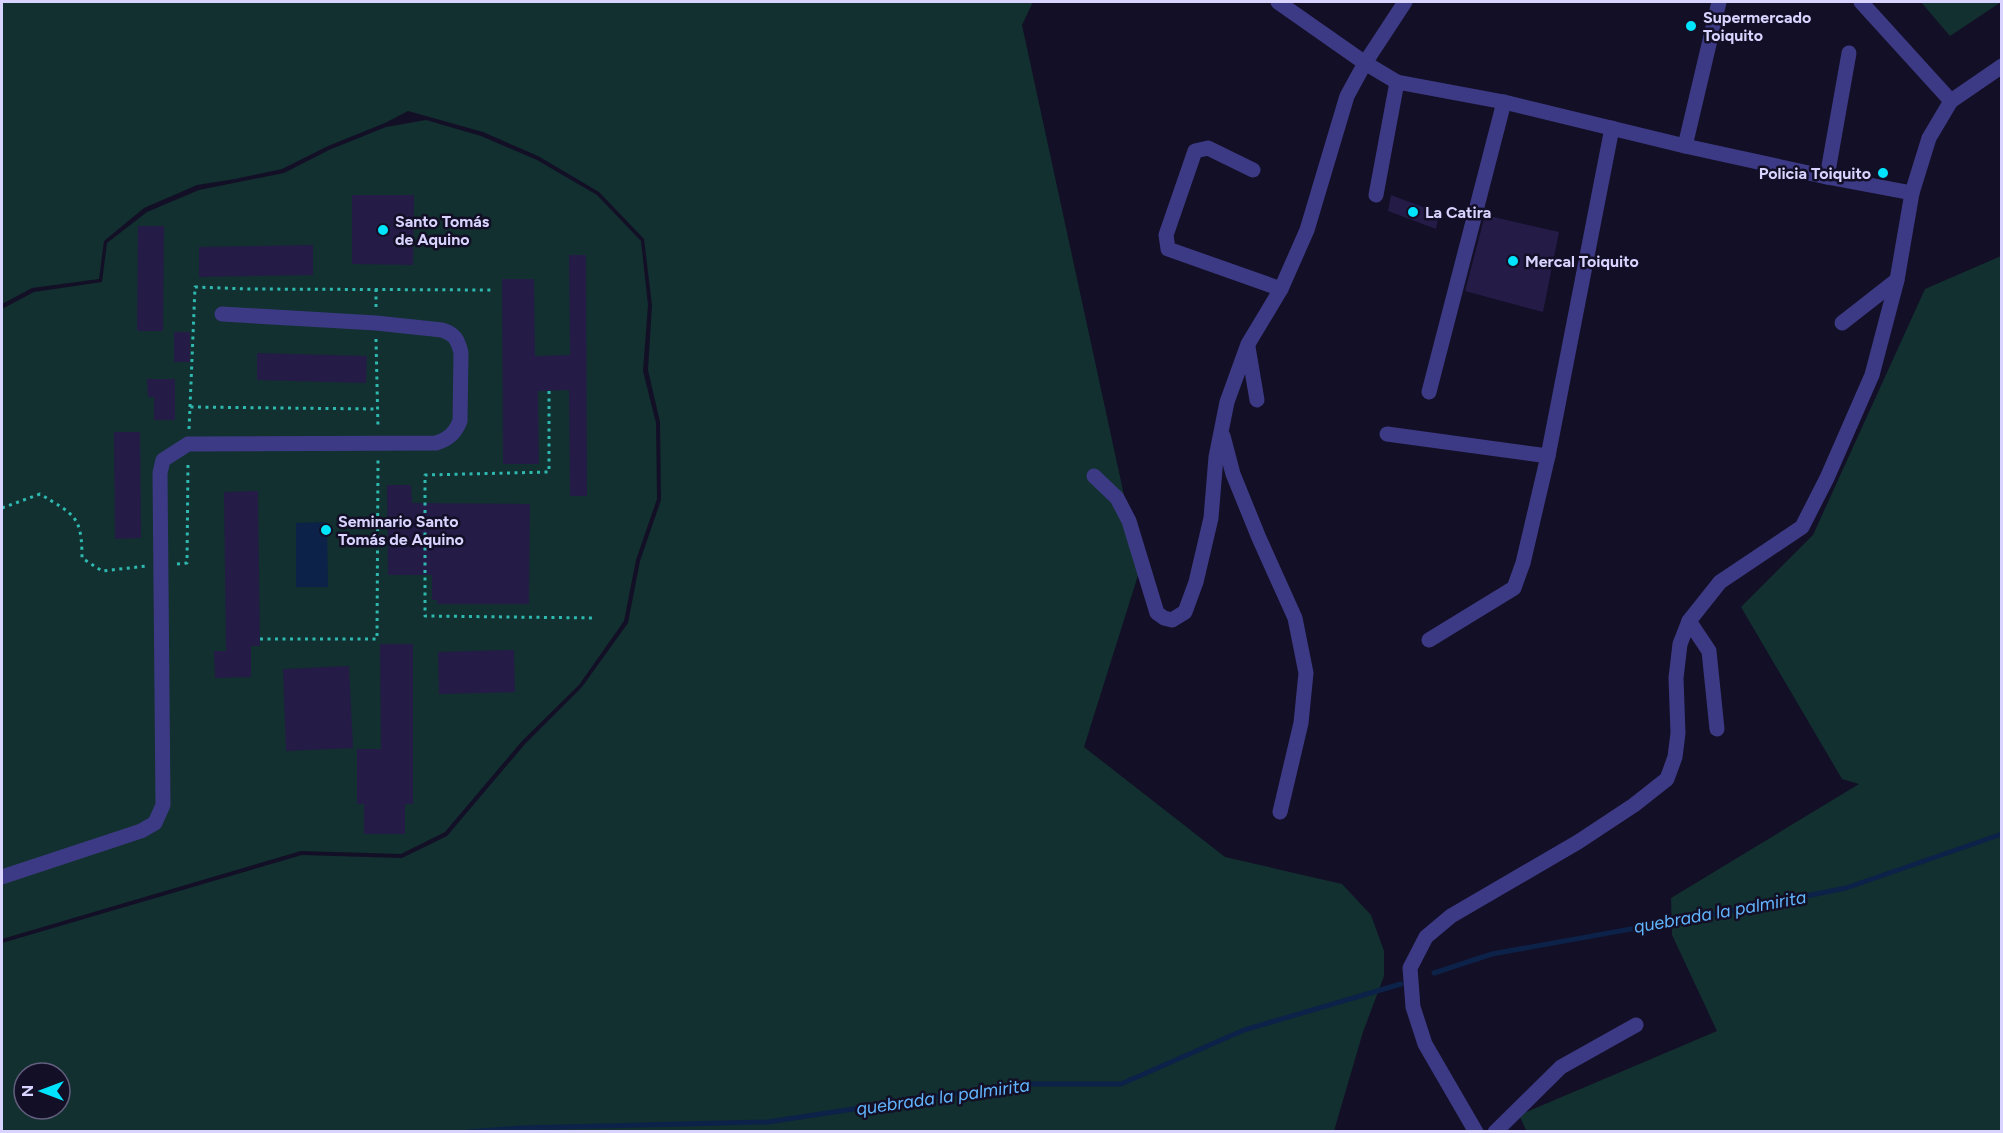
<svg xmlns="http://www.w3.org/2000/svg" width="2003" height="1133" viewBox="0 0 2003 1133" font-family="Figtree,sans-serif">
<rect width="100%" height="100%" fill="#130f26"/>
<g fill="#12302f" fill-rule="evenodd">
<path d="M 2,2 L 1033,2 L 1022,25 L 1140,569 L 1084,747 L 1225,857 L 1342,884 L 1371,915 L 1384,951 L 1384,976 L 1363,1032 L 1334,1131 L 2,1131 L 2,943 L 302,855 L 402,858 L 447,836 L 525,744 L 582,687 L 628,623 L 640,561 L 661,500 L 660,422 L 648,370 L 652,305 L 644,239 L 599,192 L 538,156 L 483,132 L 408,111 L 385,123 L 328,146 L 282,169 L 235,179 L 197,185 L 144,208 L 104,241 L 99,279 L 32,288 L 2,304 ZM 24,1073 L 60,1073 L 60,1109 L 24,1109 Z"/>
<path d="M 1921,2 L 2001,2 L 1950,36 Z"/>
<path d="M 426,120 L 481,136 L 537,160 L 597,195 L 641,241 L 648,305 L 643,371 L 656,423 L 657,499 L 636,560 L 624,621 L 579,685 L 522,741 L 445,832 L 401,854 L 301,851 L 2,939 L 2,309 L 34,292 L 102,282 L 107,243 L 147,212 L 199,190 L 284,173 L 329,150 L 386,127 Z"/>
<path d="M 2001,256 L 2001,1131 L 1527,1132 L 1519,1115 L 1717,1031 L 1672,935 L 1671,898 L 1859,784 L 1842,779 L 1741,607 L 1813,535 L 1925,289 Z"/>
</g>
<path fill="#0c2248" d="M 327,522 L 328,587 L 296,587 L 296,523 Z"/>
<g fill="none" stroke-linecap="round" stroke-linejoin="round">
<g stroke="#0c2248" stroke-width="5">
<path d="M 1434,973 L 1492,954 L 1731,911 L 1846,888 L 2002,834"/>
<path d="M 467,1132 L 521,1128 L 768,1122 L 1018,1084 L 1121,1084 L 1244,1030 L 1401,984"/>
</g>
</g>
<g fill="#241b47">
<path d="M 352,195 L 414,195 L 413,265 L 352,264 Z"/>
<path d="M 1391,195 L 1439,213 L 1436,229 L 1388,211 Z"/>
<path d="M 1485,215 L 1559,232 L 1543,312 L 1465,291 Z"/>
<path d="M 138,226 L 164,226 L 163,331 L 137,331 Z"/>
<path d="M 313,245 L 313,275 L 199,277 L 199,247 Z"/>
<path d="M 569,255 L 586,255 L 587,496 L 570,496 L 569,390 L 538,391 L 539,464 L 503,464 L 502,279 L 534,279 L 535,356 L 570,355 Z"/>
<rect x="174" y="332" width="16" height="30"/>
<path d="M 257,353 L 367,356 L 366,383 L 257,380 Z"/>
<path d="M 147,379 L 175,379 L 175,420 L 154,420 L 154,397 L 148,397 Z"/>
<path d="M 114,432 L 140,432 L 141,538 L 115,539 Z"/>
<path d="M 387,485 L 411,485 L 412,503 L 530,504 L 529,604 L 437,604 L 437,600 L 432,600 L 432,575 L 388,575 Z"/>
<path d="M 258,491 L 260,646 L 251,646 L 251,677 L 215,678 L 214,651 L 226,651 L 224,492 Z"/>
<path d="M 380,644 L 413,644 L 413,804 L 405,804 L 405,834 L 364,834 L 364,804 L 357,804 L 357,749 L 381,749 Z"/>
<path d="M 514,650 L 515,692 L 439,694 L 438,652 Z"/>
<path d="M 349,666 L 353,748 L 286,751 L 283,669 Z"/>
</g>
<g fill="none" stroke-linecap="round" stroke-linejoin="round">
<g stroke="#2fb8b0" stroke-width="3" stroke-dasharray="3 4.5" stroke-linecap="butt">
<path d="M 376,289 L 376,308"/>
<path d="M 376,339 L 378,428"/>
<path d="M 549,391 L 549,472 L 425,475 L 425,616 L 596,618"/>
<path d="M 190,407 L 195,287 L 249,289 L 494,290"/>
<path d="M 189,429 L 190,407 L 376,409"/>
<path d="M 2,508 L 40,494 C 74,515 82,515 82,558 L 102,571 L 147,566"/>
<path d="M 177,564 L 187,563 L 188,462"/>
<path d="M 260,639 L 377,639 L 378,459"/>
</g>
<g stroke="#3d3a85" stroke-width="15">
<path d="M 1278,2 L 1365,63 L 1397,82 L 1504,102 L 1685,146 L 1827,177 L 1912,193"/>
<path d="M 1861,2 L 1951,101 L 2002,66"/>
<path d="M 1685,146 L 1719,2"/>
<path d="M 1253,170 L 1208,148 L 1195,151 L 1166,235 L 1168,249 L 1281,289"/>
<path d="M 1827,177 L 1849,53"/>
<path d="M 1376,195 L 1397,82"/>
<path d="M 1842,323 L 1897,280"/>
<path d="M 1248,347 L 1257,400"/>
<path d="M 1429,392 L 1504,102"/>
<path d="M 1387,434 L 1548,456"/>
<path d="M 1223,436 L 1233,474 L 1259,538 L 1295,618 L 1306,673 L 1301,723 L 1280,812"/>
<path d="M 1094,476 L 1117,498 L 1129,521 L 1157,613 L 1164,618 L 1172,620 L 1185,612 L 1196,582 L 1211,518 L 1216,457 L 1227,402 L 1248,344 L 1281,289 L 1307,230 L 1347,96 L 1365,63 L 1405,2"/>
<path d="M 1689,621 L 1709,651 L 1717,729"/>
<path d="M 1429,640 L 1514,588 L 1523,563 L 1548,456 L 1612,128"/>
<path d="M 2,877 L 141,831 L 155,823 L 163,805 L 160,473 L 163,460 L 188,444 L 436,443 C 449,439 455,433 460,421 L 461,353 C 458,340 455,334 442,330 L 376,323 L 222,314"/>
<path d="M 1476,1132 L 1425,1044 L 1413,1007 L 1410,968 L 1426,937 L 1451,916 L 1578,842 L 1634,805 L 1667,779 L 1675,757 L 1678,733 L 1676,678 L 1680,644 L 1689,621 L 1720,582 L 1802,527 L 1827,478 L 1872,375 L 1897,280 L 1912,193 L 1929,138 L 1951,101"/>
<path d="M 1495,1132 L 1561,1067 L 1636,1025"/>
</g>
</g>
<g fill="#00e5ff" stroke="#130f26" stroke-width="2">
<circle cx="1691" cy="26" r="6"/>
<circle cx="1883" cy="173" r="6"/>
<circle cx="1413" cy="212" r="6"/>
<circle cx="383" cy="230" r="6"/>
<circle cx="1513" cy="261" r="6"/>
<circle cx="326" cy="530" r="6"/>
</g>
<g text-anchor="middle" stroke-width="5" stroke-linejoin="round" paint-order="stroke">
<g font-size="16" font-weight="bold" fill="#d9d4ff" stroke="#130f26" text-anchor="start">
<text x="1703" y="23">Supermercado<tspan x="1703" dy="18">Toiquito</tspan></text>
<text x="1871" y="179" text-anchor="end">Policia Toiquito</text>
<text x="1425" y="218">La Catira</text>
<text x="395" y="227">Santo Tomás<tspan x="395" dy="18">de Aquino</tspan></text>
<text x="1525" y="267">Mercal Toiquito</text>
<text x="338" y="527">Seminario Santo<tspan x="338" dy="18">Tomás de Aquino</tspan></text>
</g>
<g font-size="18" font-style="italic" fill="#62b6ff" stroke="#130f26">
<text transform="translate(1720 912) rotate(-10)" y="6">quebrada la palmirita</text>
<text transform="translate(943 1097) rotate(-8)" y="6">quebrada la palmirita</text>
</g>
</g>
<rect width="2003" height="1133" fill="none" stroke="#d9d4ff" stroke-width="6"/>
<g transform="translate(42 1091) rotate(270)"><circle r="28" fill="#130f26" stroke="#625e7d" stroke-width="1.5"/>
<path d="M0-4.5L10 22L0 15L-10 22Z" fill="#00e5ff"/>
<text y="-9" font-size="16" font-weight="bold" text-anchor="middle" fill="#d9d4ff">N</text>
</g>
</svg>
